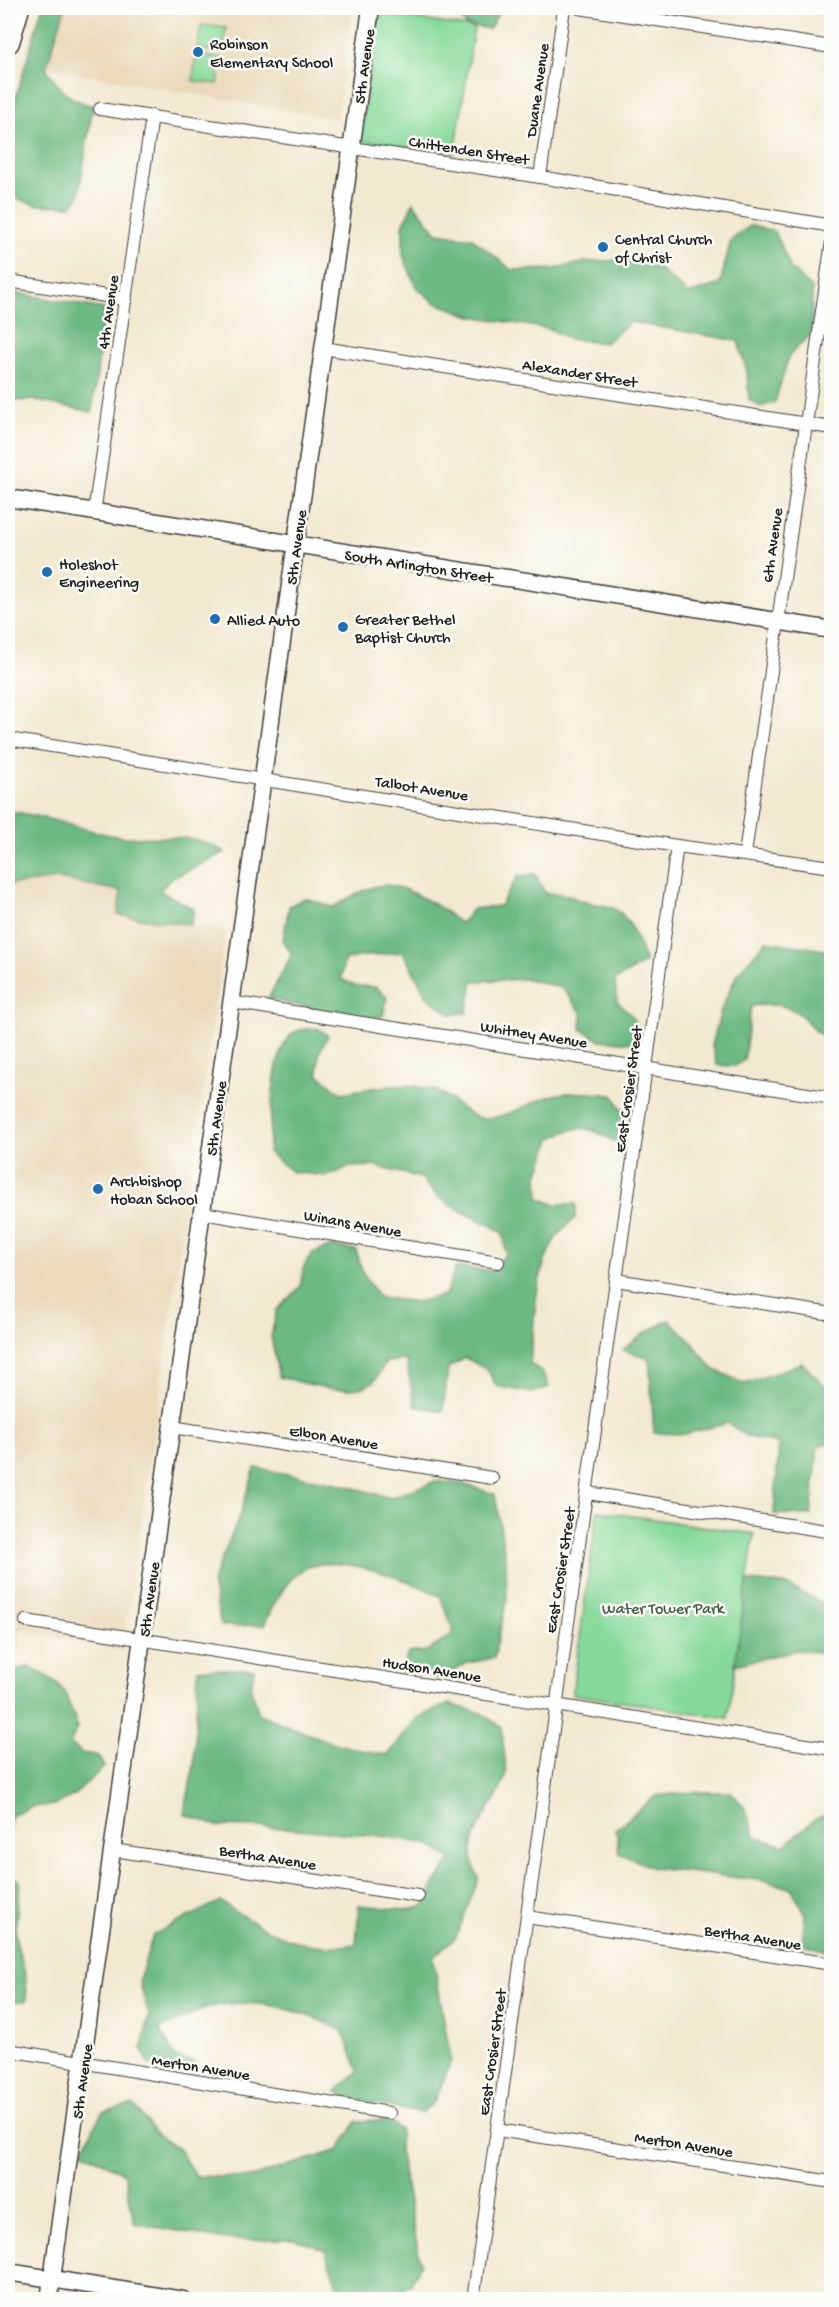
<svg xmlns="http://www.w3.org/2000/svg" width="839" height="2307" viewBox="0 0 839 2307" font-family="'Gochi Hand',sans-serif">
<rect width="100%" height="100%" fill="#fdfcf7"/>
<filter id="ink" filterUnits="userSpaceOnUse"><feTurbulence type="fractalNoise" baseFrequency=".0167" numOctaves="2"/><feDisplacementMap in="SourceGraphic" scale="12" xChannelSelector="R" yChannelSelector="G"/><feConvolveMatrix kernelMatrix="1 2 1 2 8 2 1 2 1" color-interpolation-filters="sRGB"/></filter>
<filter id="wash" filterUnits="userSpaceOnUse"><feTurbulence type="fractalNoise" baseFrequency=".008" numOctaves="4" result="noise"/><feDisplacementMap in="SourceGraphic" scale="24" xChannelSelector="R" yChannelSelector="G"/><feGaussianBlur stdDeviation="1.35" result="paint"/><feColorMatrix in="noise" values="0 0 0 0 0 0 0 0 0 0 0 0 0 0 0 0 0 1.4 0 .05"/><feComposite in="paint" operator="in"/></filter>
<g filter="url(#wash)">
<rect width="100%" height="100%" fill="#f2e9d1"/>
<g fill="#ead9ba">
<path d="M 66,8 L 352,8 L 337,119 L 46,68 Z"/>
<path d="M 8,839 L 125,861 L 119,915 L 226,930 L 123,1651 L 20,1630 L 8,1707 Z"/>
</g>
<g fill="#86d99a" stroke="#517a5b" stroke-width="1.5">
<path d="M 377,13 L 474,28 L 455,153 L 360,141 Z"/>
<path d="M 201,25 L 226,28 L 223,52 L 197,49 Z"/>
<path d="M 196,55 L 221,58 L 218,84 L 193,81 Z"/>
<path d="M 599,1511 L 754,1534 L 728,1718 L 572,1694 L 597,1514 Z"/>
</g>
<g fill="#6cb982" stroke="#446a4f" stroke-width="1.5">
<path d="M 42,8 L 65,8 L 46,68 C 61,91 66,99 93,106 L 78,198 L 71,206 L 35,205 L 8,195 L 8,124 Z"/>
<path d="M 453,8 L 501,8 L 501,9 L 489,29 L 466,25 Z"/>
<path d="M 413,202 L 437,233 L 472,238 L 512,270 L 555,269 L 585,262 L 620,260 L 657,267 L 688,294 L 720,284 L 731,240 L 751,225 L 775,232 L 791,269 L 812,288 L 812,333 L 789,356 L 775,402 L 761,407 L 749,400 L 747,372 L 738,341 L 631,322 L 605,343 L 570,339 L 550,329 L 471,316 L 434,302 L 416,287 L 403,255 L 403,226 Z"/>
<path d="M 11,292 L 105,309 L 92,412 L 34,400 L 8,401 L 8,302 Z"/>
<path d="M 8,811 C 45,815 80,830 116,836 C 157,842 185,828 225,852 L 169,880 L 160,891 L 194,909 L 191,925 L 118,915 L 121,891 L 59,879 L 8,885 Z"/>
<path d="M 535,874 L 545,893 L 569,895 L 580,901 L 611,907 L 621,913 L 631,926 L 646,962 L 615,980 L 617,1002 C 636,1017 638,1020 633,1043 L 600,1040 L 581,1029 L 582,1013 L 562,988 L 527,979 L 473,981 L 467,1013 L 450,1014 L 427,997 L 403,952 L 356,957 L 344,961 L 341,979 L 355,986 L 376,987 L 387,998 L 383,1016 L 362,1019 L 268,999 L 292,954 L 283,941 L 289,906 L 305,898 L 333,907 C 385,877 388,879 439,907 C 447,911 451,919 461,923 L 473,909 L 500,906 L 518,876 Z"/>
<path d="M 766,941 L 831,951 L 831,1038 C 814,1035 811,1023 798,1013 C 784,1003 767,1004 751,1006 L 744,1060 L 735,1066 L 717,1065 L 712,1046 L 721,1010 L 737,974 Z"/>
<path d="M 318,1028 L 328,1036 L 319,1053 L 318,1074 L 341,1093 C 371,1088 407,1080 437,1091 C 455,1098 466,1120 489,1118 C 509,1116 526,1105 545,1098 C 566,1089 590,1093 613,1095 L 624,1114 L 628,1136 L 614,1141 C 585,1125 580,1124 551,1139 L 538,1176 L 539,1198 L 553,1204 L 576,1204 L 576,1217 C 569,1224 559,1232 554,1241 C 533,1278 535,1322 530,1363 L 542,1372 L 549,1387 L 532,1393 L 496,1386 L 487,1369 L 465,1358 L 448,1368 L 443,1411 L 415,1406 L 406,1360 L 386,1362 C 382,1368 378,1377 373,1382 C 352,1399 303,1382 279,1377 L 271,1337 L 277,1310 L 300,1287 L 304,1266 L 312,1253 L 332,1246 L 356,1250 L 363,1274 L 379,1297 L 416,1302 L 445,1295 L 456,1267 L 492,1271 L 506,1254 L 503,1233 C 473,1213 443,1210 422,1178 L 374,1166 L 350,1167 L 327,1176 L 292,1172 L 268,1152 C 272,1122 270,1056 291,1035 C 298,1028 308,1029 318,1028 Z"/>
<path d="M 669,1320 L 692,1342 L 713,1369 L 745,1384 L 802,1363 L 831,1392 L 831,1442 L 818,1446 L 811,1515 L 774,1514 L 779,1444 L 746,1436 L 728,1423 L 685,1434 L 654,1433 L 649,1358 L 623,1350 L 645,1333 Z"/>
<path d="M 255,1468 L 341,1484 L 390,1498 L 436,1481 L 463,1484 L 495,1494 L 506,1564 L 507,1599 L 494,1658 L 467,1663 L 439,1679 L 403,1668 L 408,1653 L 428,1651 L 451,1635 L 453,1628 L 440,1596 C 409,1580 342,1554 308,1567 C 288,1574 272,1607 264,1625 L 221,1626 L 212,1582 L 240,1515 Z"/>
<path d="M 747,1581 L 784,1584 L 831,1607 L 831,1664 L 818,1652 L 797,1650 L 735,1665 Z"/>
<path d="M 28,1667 C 69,1685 62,1689 78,1727 L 70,1743 L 82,1753 L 99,1756 L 104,1767 L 73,1796 L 55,1805 L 31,1807 L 11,1816 L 8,1835 L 8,1672 Z"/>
<path d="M 198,1669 L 254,1669 L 251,1690 L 259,1714 C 302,1732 342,1749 388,1755 L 417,1718 L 448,1704 L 481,1713 L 502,1728 C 502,1739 508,1772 505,1779 C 492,1814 457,1838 479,1878 L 456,1937 L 433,1957 L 451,2061 L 435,2101 L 421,2113 L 350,2099 L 336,2091 L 358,2071 L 342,2030 C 303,2012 259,1996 215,2006 C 199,2010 176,2022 159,2029 L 176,2057 L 196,2063 L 179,2069 L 148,2064 L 142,2049 L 149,2015 L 139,1981 L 153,1935 L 220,1901 C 262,1930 303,1954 356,1944 L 359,1905 L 406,1910 L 424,1906 L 432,1887 L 451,1860 L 431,1845 L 389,1837 L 286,1828 L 217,1826 L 184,1814 L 194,1765 Z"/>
<path d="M 694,1792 L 731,1792 L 744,1807 L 756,1837 L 784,1846 L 815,1819 L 831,1813 L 831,1952 L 802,1944 L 805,1914 L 792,1889 L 767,1881 L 653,1868 L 619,1853 L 616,1829 L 656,1796 Z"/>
<path d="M 8,1853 L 10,1872 L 20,1883 C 19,1902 13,1926 17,1945 C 22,1965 29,1980 26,2001 L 12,2003 L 8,1999 Z"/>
<path d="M 133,2105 L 158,2136 L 179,2149 L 195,2176 L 248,2178 L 339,2150 L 357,2121 L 388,2120 L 400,2129 L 399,2150 L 421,2265 L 410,2285 L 391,2299 L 368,2299 L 338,2289 L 325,2250 L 295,2239 L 227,2240 L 134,2223 L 125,2174 L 82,2151 L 102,2112 Z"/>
</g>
</g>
<g filter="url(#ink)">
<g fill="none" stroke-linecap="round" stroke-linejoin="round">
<defs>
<g id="street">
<path d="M 579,8 L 832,47"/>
<path d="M 100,109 L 540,177 L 832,226"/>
<path d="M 540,177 L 564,8"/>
<path d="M 8,281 L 126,299"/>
<path d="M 323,348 L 832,428"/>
<path d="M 94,513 L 152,116"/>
<path d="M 8,739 L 677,846 L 832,867"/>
<path d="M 745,854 L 832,241"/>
<path d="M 231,1002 L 832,1098"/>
<path d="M 202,1213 L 498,1262"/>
<path d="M 616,1280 L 832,1314"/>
<path d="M 172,1427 L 492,1478"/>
<path d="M 588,1493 L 832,1532"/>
<path d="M 26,1621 L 832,1749"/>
<path d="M 113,1850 L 418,1896"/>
<path d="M 527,1917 L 832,1964"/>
<path d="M 8,2050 L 389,2113"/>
<path d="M 497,2130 L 832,2182"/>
<path d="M 473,2300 L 677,846"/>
</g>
<g id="secondary">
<path d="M 8,498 L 832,630"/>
<path d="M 8,2272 L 183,2300"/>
<path d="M 49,2300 L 371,8"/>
</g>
<path id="highway" d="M 8,42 L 18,8"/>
</defs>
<use href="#street" stroke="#3c3b37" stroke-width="14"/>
<use href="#secondary" stroke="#3c3b37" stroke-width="19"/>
<use href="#highway" stroke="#3c3b37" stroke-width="25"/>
<use href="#street" stroke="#fff" stroke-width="12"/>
<use href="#secondary" stroke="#fff" stroke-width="16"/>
<use href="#highway" stroke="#fff" stroke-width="22"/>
</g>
</g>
<g fill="#1f6fb2" stroke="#fdfcf7" stroke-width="2">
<circle cx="198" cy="52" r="6"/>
<circle cx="603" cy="247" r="6"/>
<circle cx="47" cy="572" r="6"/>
<circle cx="215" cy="619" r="6"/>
<circle cx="343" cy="627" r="6"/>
<circle cx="98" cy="1189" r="6"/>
</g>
<g text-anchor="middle" stroke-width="5" stroke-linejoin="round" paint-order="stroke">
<g font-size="16" fill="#1c1c1c" stroke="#fdfcf7" text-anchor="start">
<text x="210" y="49">Robinson<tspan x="210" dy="18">Elementary School</tspan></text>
<text x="615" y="244">Central Church<tspan x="615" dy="18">of Christ</tspan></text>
<text x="59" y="569">Holeshot<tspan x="59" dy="18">Engineering</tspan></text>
<text x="355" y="624">Greater Bethel<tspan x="355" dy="18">Baptist Church</tspan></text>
<text x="227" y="625">Allied Auto</text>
<text x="110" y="1186">Archbishop<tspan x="110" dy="18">Hoban School</tspan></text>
</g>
<g font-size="16" fill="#1c1c1c" stroke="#fdfcf7">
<text transform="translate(363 66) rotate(-82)" y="6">5th Avenue</text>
<text transform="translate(536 90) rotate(-82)" y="6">Duane Avenue</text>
<text transform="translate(469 149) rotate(9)" y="6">Chittenden Street</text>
<text transform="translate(107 312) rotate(-82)" y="6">4th Avenue</text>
<text transform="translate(580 372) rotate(9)" y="6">Alexander Street</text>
<text transform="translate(771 545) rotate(-82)" y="6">6th Avenue</text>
<text transform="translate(295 547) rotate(-82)" y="6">5th Avenue</text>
<text transform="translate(419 565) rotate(9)" y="6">South Arlington Street</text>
<text transform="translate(422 787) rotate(9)" y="6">Talbot Avenue</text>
<text transform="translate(534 1033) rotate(9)" y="6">Whitney Avenue</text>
<text transform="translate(627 1089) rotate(-82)" y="6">East Crosier Street</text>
<text transform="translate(215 1118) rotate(-82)" y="6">5th Avenue</text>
<text transform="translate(353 1222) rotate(10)" y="6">Winans Avenue</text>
<text transform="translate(334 1436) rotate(9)" y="6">Elbon Avenue</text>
<text transform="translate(559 1570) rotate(-81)" y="6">East Crosier Street</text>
<text transform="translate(148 1599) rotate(-82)" y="6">5th Avenue</text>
<text transform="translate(432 1668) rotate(9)" y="6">Hudson Avenue</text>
<text transform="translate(268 1856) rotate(9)" y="6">Bertha Avenue</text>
<text transform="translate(753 1936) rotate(9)" y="6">Bertha Avenue</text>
<text transform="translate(491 2052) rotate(-82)" y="6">East Crosier Street</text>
<text transform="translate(201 2066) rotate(9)" y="6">Merton Avenue</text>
<text transform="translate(81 2081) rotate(-82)" y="6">5th Avenue</text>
<text transform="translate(684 2143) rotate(9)" y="6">Merton Avenue</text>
</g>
<g font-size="16" fill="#415e48" stroke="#fdfcf7">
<text x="663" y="1613">Water Tower Park</text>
</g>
</g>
<rect width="839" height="2307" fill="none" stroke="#fdfcf7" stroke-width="30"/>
</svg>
